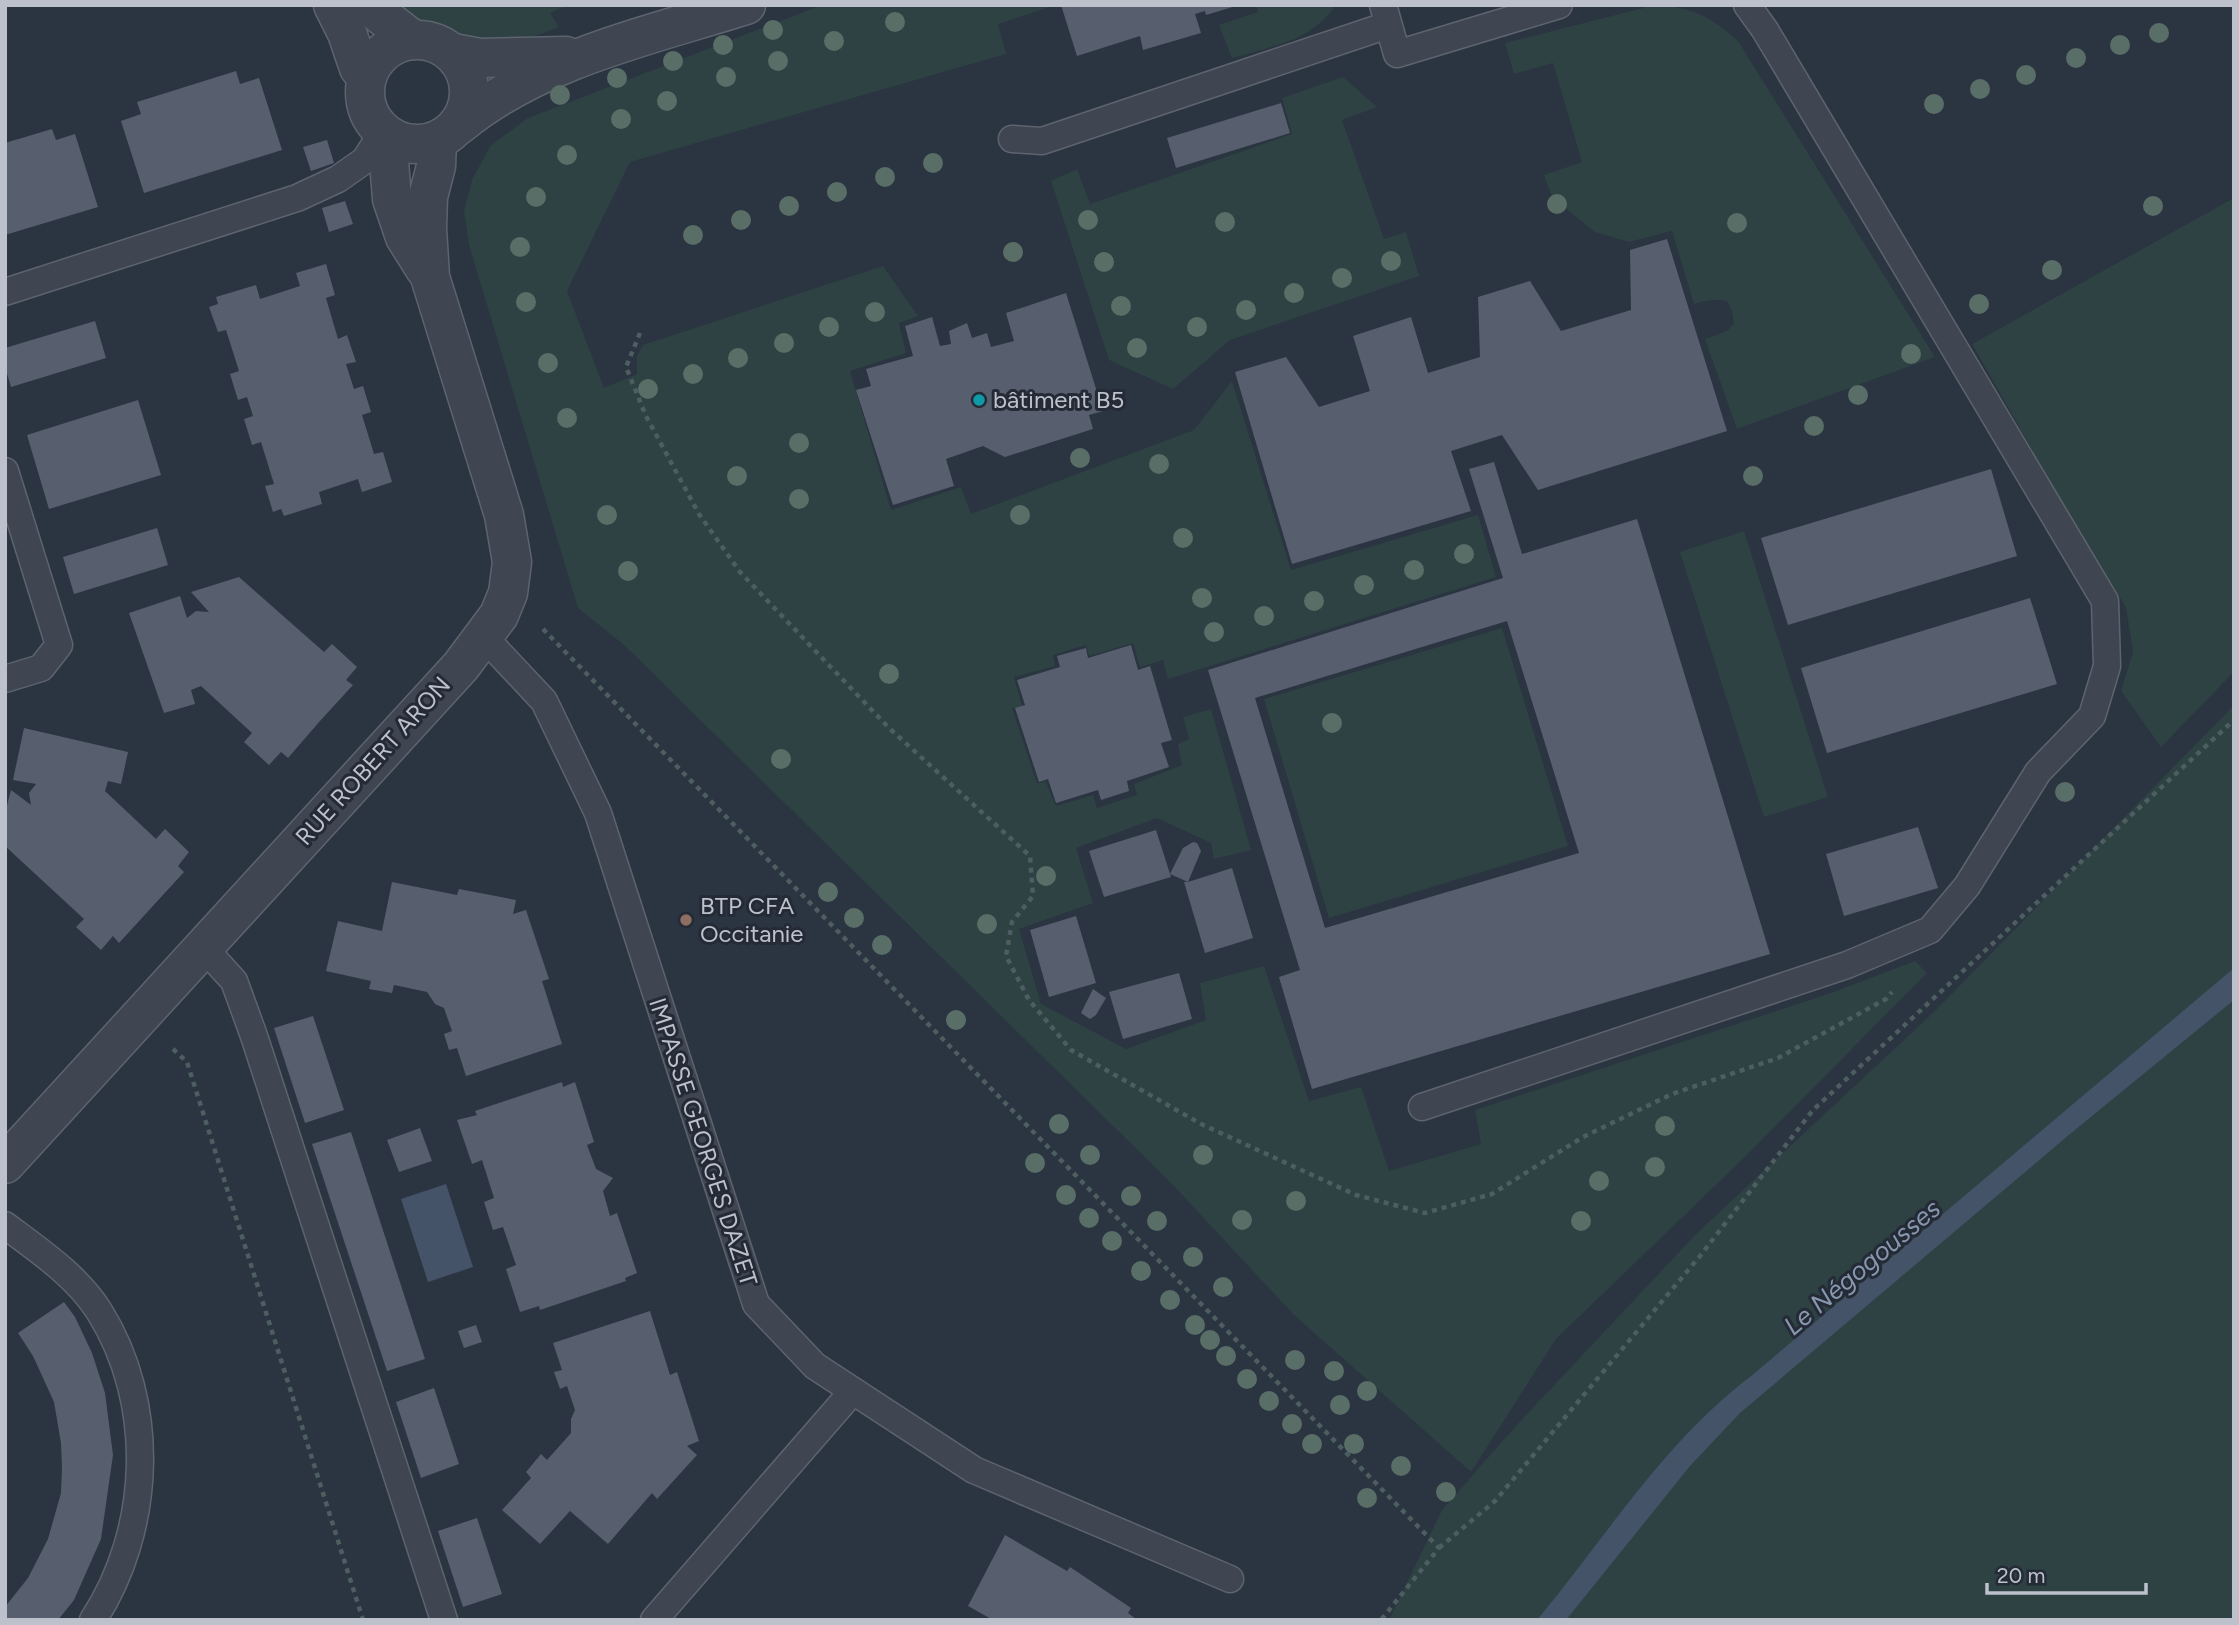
<svg xmlns="http://www.w3.org/2000/svg" width="2239" height="1625" viewBox="0 0 2239 1625" font-family="Figtree,sans-serif">
<rect width="100%" height="100%" fill="#2b3441"/>
<g fill="#2e4143">
<path d="M 387,5 L 568,5 L 550,13 L 559,27 L 522,41 L 468,40 L 437,24 L 408,22 Z"/>
<path d="M 822,5 L 1050,7 L 998,24 L 1006,54 L 630,162 L 567,291 L 604,388 L 637,374 L 637,356 L 643,345 L 883,266 L 918,316 L 899,323 L 906,353 L 850,371 L 891,510 L 961,487 L 971,514 L 1194,430 L 1232,381 L 1291,570 L 1478,515 L 1496,577 L 1168,679 L 1163,660 L 1140,667 L 1133,643 L 1089,656 L 1086,645 L 1053,655 L 1055,666 L 1014,677 L 1022,706 L 1012,708 L 1037,783 L 1046,782 L 1056,806 L 1093,795 L 1097,808 L 1137,795 L 1134,784 L 1182,765 L 1178,744 L 1189,739 L 1183,717 L 1211,709 L 1251,850 L 1214,859 L 1211,843 L 1157,818 L 1076,848 L 1093,903 L 1019,929 L 1041,1004 L 1126,1049 L 1206,1020 L 1200,983 L 1264,966 L 1309,1101 L 1361,1087 L 1389,1171 L 1481,1144 L 1475,1110 L 1828,994 L 1915,961 L 1927,973 L 1746,1156 L 1556,1339 L 1471,1472 L 1293,1314 L 1172,1184 L 624,645 L 578,608 L 469,245 L 464,211 L 472,180 L 490,146 L 528,118 Z"/>
<path d="M 1256,5 L 1336,5 C 1310,42 1273,46 1232,58 L 1219,25 L 1258,12 Z"/>
<path d="M 1655,5 C 1691,7 1711,16 1738,41 L 1935,357 L 1737,429 L 1705,339 L 1727,331 L 1734,323 L 1732,311 L 1727,301 C 1715,299 1705,300 1694,304 L 1672,231 L 1629,242 L 1595,232 L 1552,197 L 1544,175 L 1582,162 L 1553,63 L 1514,74 L 1505,43 Z"/>
<path d="M 1343,77 L 1377,107 L 1342,120 L 1384,239 L 1406,232 L 1419,276 L 1230,340 L 1173,389 L 1109,360 L 1051,181 L 1077,169 L 1090,204 L 1292,134 L 1282,98 Z"/>
<path d="M 2234,198 L 2234,672 L 2161,747 L 2121,691 L 2133,652 L 2126,607 L 2084,541 L 1972,344 Z"/>
<path d="M 1744,531 L 1828,797 L 1764,817 L 1680,552 Z"/>
<path d="M 1502,628 L 1568,846 L 1329,918 L 1264,699 Z"/>
<path d="M 2234,705 L 2234,1620 L 1389,1620 L 1442,1510 L 1514,1428 L 1696,1234 L 1935,1011 Z"/>
</g>
<g fill="#455369">
<path d="M 2234,968 L 2234,1000 L 2070,1134 L 1740,1413 L 1690,1466 L 1566,1620 L 1537,1620 C 1606,1537 1664,1442 1750,1377 Z"/>
<path d="M 446,1184 L 473,1267 L 428,1282 L 401,1199 Z"/>
</g>
<g fill="#575f6e" fill-rule="evenodd">
<path d="M 1061,5 L 1236,5 L 1236,6 L 1206,15 L 1205,11 L 1195,14 L 1201,33 L 1143,50 L 1140,36 L 1077,56 Z"/>
<path d="M 236,71 L 240,84 L 259,78 L 282,150 L 144,193 L 121,121 L 141,114 L 137,102 Z"/>
<path d="M 1281,103 L 1290,133 L 1176,168 L 1167,138 Z"/>
<path d="M 52,129 L 56,140 L 75,134 L 98,207 L 5,235 L 5,143 Z"/>
<path d="M 327,140 L 334,163 L 311,171 L 303,147 Z"/>
<path d="M 345,201 L 353,224 L 329,232 L 322,208 Z"/>
<path d="M 1667,239 L 1727,431 L 1538,490 L 1502,435 L 1451,451 L 1471,511 L 1292,564 L 1235,372 L 1286,357 L 1319,407 L 1370,391 L 1353,336 L 1411,317 L 1428,373 L 1480,357 L 1478,297 L 1530,281 L 1561,331 L 1631,310 L 1630,250 Z"/>
<path d="M 326,264 L 335,295 L 326,298 L 338,339 L 347,335 L 356,362 L 346,364 L 354,389 L 363,386 L 371,412 L 362,415 L 374,454 L 383,452 L 392,482 L 362,492 L 358,479 L 319,492 L 322,504 L 284,516 L 281,509 L 273,512 L 265,486 L 274,484 L 261,442 L 252,445 L 244,419 L 253,416 L 247,397 L 238,400 L 230,374 L 239,371 L 226,330 L 218,332 L 209,307 L 218,304 L 216,297 L 256,285 L 260,299 L 300,286 L 296,273 Z"/>
<path d="M 1066,293 L 1103,411 L 1089,415 L 1093,429 L 1005,457 L 983,446 L 946,459 L 954,486 L 893,505 L 856,390 L 871,386 L 866,369 L 913,356 L 905,326 L 932,317 L 940,346 L 951,344 L 949,331 L 967,323 L 972,338 L 987,333 L 991,347 L 1014,341 L 1006,313 Z"/>
<path d="M 95,321 L 106,358 L 11,387 L 5,367 L 5,348 Z"/>
<path d="M 138,400 L 161,475 L 49,509 L 27,435 Z"/>
<path d="M 1494,462 L 1522,554 L 1637,519 L 1770,954 L 1312,1089 L 1279,977 L 1300,970 L 1208,670 L 1503,578 L 1469,469 ZM 1507,621 L 1579,853 L 1325,928 L 1255,698 Z"/>
<path d="M 1991,469 L 2017,556 L 1788,625 L 1761,538 Z"/>
<path d="M 157,528 L 168,565 L 74,594 L 63,557 Z"/>
<path d="M 239,577 L 324,652 L 332,644 L 357,667 L 346,680 L 353,685 L 320,721 L 288,758 L 281,752 L 269,765 L 244,742 L 252,733 L 201,686 L 191,690 L 195,704 L 164,713 L 129,613 L 180,596 L 187,618 L 196,611 L 209,612 L 191,592 Z"/>
<path d="M 2030,598 L 2057,684 L 1827,753 L 1801,668 Z"/>
<path d="M 1131,645 L 1138,670 L 1150,666 L 1172,740 L 1161,743 L 1169,767 L 1127,781 L 1129,791 L 1101,800 L 1098,790 L 1056,803 L 1048,779 L 1039,782 L 1015,708 L 1025,705 L 1017,680 L 1060,667 L 1057,656 L 1086,648 L 1088,658 Z"/>
<path d="M 24,728 L 128,752 L 121,784 L 108,781 L 105,791 L 156,839 L 165,829 L 189,852 L 178,866 L 184,872 L 119,943 L 113,936 L 101,950 L 76,927 L 84,919 L 5,846 L 5,813 L 11,790 L 31,805 L 29,793 L 36,784 L 13,780 Z"/>
<path d="M 1918,827 L 1938,888 L 1844,916 L 1826,854 Z"/>
<path d="M 1156,830 L 1171,877 L 1104,897 L 1089,851 Z"/>
<path d="M 1193,842 L 1197,843 L 1201,851 L 1188,882 L 1232,868 L 1253,938 L 1205,953 L 1184,882 L 1188,882 L 1170,874 L 1183,848 Z"/>
<path d="M 392,882 L 457,895 L 459,889 L 516,900 L 513,914 L 526,910 L 549,979 L 542,981 L 562,1044 L 466,1076 L 457,1048 L 449,1050 L 444,1034 L 452,1031 L 444,1008 L 435,1004 L 427,992 L 394,985 L 392,993 L 369,989 L 371,981 L 326,971 L 338,921 L 382,931 Z"/>
<path d="M 1076,916 L 1096,983 L 1049,997 L 1030,930 Z"/>
<path d="M 1179,973 L 1192,1019 L 1123,1039 L 1109,992 Z"/>
<path d="M 1093,989 L 1106,998 L 1096,1015 L 1090,1019 L 1081,1013 Z"/>
<path d="M 313,1016 L 344,1110 L 305,1123 L 274,1028 Z"/>
<path d="M 562,1082 L 563,1087 L 575,1082 L 594,1142 L 587,1145 L 596,1169 L 613,1178 L 603,1191 L 610,1216 L 617,1213 L 637,1273 L 625,1278 L 626,1281 L 540,1310 L 539,1306 L 520,1312 L 506,1269 L 516,1265 L 503,1227 L 493,1230 L 484,1202 L 494,1198 L 482,1160 L 472,1164 L 457,1120 L 477,1115 L 475,1111 Z"/>
<path d="M 420,1128 L 432,1161 L 399,1172 L 387,1140 Z"/>
<path d="M 351,1132 L 425,1359 L 387,1371 L 312,1144 Z"/>
<path d="M 64,1302 L 75,1317 L 92,1353 L 105,1393 L 113,1455 L 101,1539 L 74,1600 L 58,1620 L 5,1620 L 5,1607 L 28,1578 L 48,1539 L 61,1493 L 62,1467 L 61,1443 L 54,1402 L 33,1356 L 18,1333 Z"/>
<path d="M 650,1311 L 670,1375 L 677,1372 L 699,1441 L 687,1446 L 697,1455 L 657,1499 L 652,1493 L 608,1544 L 570,1511 L 540,1544 L 502,1510 L 531,1478 L 526,1472 L 541,1454 L 547,1460 L 571,1433 L 571,1419 L 575,1410 L 567,1386 L 560,1389 L 554,1372 L 562,1370 L 553,1343 Z"/>
<path d="M 476,1325 L 482,1342 L 464,1348 L 458,1331 Z"/>
<path d="M 434,1388 L 459,1464 L 421,1478 L 396,1402 Z"/>
<path d="M 477,1518 L 502,1594 L 463,1607 L 438,1531 Z"/>
<path d="M 1005,1535 L 1067,1571 L 1070,1567 L 1131,1608 L 1128,1613 L 1137,1620 L 993,1620 L 968,1606 Z"/>
</g>
<g fill="none" stroke-linecap="round" stroke-linejoin="round">
<defs>
<g id="lane">
<path d="M 1383,5 L 1397,54 L 1559,5"/>
<path d="M 1012,139 L 1042,141 L 1388,25"/>
<path d="M 5,292 L 297,198 L 338,179 L 365,160 L 382,133"/>
<path d="M 5,471 L 59,645 L 41,668 L 5,679"/>
<path d="M 484,637 L 544,701 L 598,813 L 756,1304 L 815,1366 L 974,1470 L 1230,1579"/>
<path d="M 203,947 L 234,981 L 254,1036 L 444,1620"/>
<path d="M 1422,1107 L 1847,965 L 1930,930 L 1967,886 L 2038,772 L 2092,716 L 2107,666 L 2105,601 L 1765,30 L 1747,5"/>
<path d="M 5,1225 C 38,1250 76,1275 99,1311 C 157,1403 152,1530 93,1620"/>
<path d="M 654,1620 L 853,1391"/>
</g>
<g id="street">
<path d="M 333,5 L 347,33 L 359,68 L 366,76"/>
<path d="M 368,5 L 413,40"/>
<circle cx="417" cy="92" r="52"/>
<path d="M 453,53 L 480,58 L 566,56"/>
<path d="M 459,125 C 539,59 648,36 746,5"/>
<path d="M 387,136 L 392,199 L 405,237 L 425,269"/>
<path d="M 5,1164 L 461,666 L 499,615 L 508,593 L 512,562 L 504,515 L 430,277 L 427,228 L 428,197 L 436,166 L 437,141"/>
</g>
</defs>
<use href="#lane" stroke="#5d646e" stroke-width="29"/>
<use href="#street" stroke="#5d646e" stroke-width="41"/>
<g stroke="#4d5e61" stroke-width="4.5" stroke-dasharray="5 5" stroke-linecap="butt">
<path d="M 640,333 L 626,367 L 646,416 L 699,514 L 740,572 L 889,728 L 1030,856 L 1033,896 L 1012,922 L 1006,956 L 1029,1000 L 1071,1050 L 1201,1124 L 1356,1195 L 1425,1213 L 1492,1194 L 1583,1137 L 1672,1094 L 1778,1058 L 1886,999 L 1892,992"/>
<path d="M 543,629 L 1439,1548 L 1381,1620"/>
<path d="M 173,1049 L 187,1062 L 363,1620"/>
<path d="M 1439,1548 L 1495,1501 L 1700,1256 L 1813,1110 L 2234,720"/>
</g>
<use href="#lane" stroke="#3f4651" stroke-width="26"/>
<use href="#street" stroke="#3f4651" stroke-width="38"/>
</g>
<g fill="#586e66">
<circle cx="895" cy="22" r="10"/>
<circle cx="773" cy="30" r="10"/>
<circle cx="2159" cy="33" r="10"/>
<circle cx="834" cy="41" r="10"/>
<circle cx="723" cy="45" r="10"/>
<circle cx="2120" cy="45" r="10"/>
<circle cx="2076" cy="58" r="10"/>
<circle cx="673" cy="61" r="10"/>
<circle cx="778" cy="61" r="10"/>
<circle cx="2026" cy="75" r="10"/>
<circle cx="726" cy="77" r="10"/>
<circle cx="617" cy="78" r="10"/>
<circle cx="1980" cy="89" r="10"/>
<circle cx="560" cy="95" r="10"/>
<circle cx="667" cy="101" r="10"/>
<circle cx="1934" cy="104" r="10"/>
<circle cx="621" cy="119" r="10"/>
<circle cx="567" cy="155" r="10"/>
<circle cx="933" cy="163" r="10"/>
<circle cx="885" cy="177" r="10"/>
<circle cx="837" cy="192" r="10"/>
<circle cx="536" cy="197" r="10"/>
<circle cx="1557" cy="204" r="10"/>
<circle cx="789" cy="206" r="10"/>
<circle cx="2153" cy="206" r="10"/>
<circle cx="741" cy="220" r="10"/>
<circle cx="1088" cy="220" r="10"/>
<circle cx="1225" cy="222" r="10"/>
<circle cx="1737" cy="223" r="10"/>
<circle cx="693" cy="235" r="10"/>
<circle cx="520" cy="247" r="10"/>
<circle cx="1013" cy="252" r="10"/>
<circle cx="1391" cy="261" r="10"/>
<circle cx="1104" cy="262" r="10"/>
<circle cx="2052" cy="270" r="10"/>
<circle cx="1342" cy="278" r="10"/>
<circle cx="1294" cy="293" r="10"/>
<circle cx="526" cy="302" r="10"/>
<circle cx="1979" cy="304" r="10"/>
<circle cx="1121" cy="306" r="10"/>
<circle cx="1246" cy="310" r="10"/>
<circle cx="875" cy="312" r="10"/>
<circle cx="829" cy="327" r="10"/>
<circle cx="1197" cy="327" r="10"/>
<circle cx="784" cy="343" r="10"/>
<circle cx="1137" cy="348" r="10"/>
<circle cx="1911" cy="354" r="10"/>
<circle cx="738" cy="358" r="10"/>
<circle cx="548" cy="363" r="10"/>
<circle cx="693" cy="374" r="10"/>
<circle cx="648" cy="389" r="10"/>
<circle cx="1858" cy="395" r="10"/>
<circle cx="567" cy="418" r="10"/>
<circle cx="1814" cy="426" r="10"/>
<circle cx="799" cy="443" r="10"/>
<circle cx="1080" cy="458" r="10"/>
<circle cx="1159" cy="464" r="10"/>
<circle cx="737" cy="476" r="10"/>
<circle cx="1753" cy="476" r="10"/>
<circle cx="799" cy="499" r="10"/>
<circle cx="607" cy="515" r="10"/>
<circle cx="1020" cy="515" r="10"/>
<circle cx="1183" cy="538" r="10"/>
<circle cx="1464" cy="554" r="10"/>
<circle cx="1414" cy="570" r="10"/>
<circle cx="628" cy="571" r="10"/>
<circle cx="1364" cy="585" r="10"/>
<circle cx="1202" cy="598" r="10"/>
<circle cx="1314" cy="601" r="10"/>
<circle cx="1264" cy="616" r="10"/>
<circle cx="1214" cy="632" r="10"/>
<circle cx="889" cy="674" r="10"/>
<circle cx="1332" cy="723" r="10"/>
<circle cx="781" cy="759" r="10"/>
<circle cx="2065" cy="792" r="10"/>
<circle cx="1046" cy="876" r="10"/>
<circle cx="828" cy="892" r="10"/>
<circle cx="854" cy="918" r="10"/>
<circle cx="987" cy="924" r="10"/>
<circle cx="882" cy="945" r="10"/>
<circle cx="956" cy="1020" r="10"/>
<circle cx="1059" cy="1124" r="10"/>
<circle cx="1665" cy="1126" r="10"/>
<circle cx="1090" cy="1155" r="10"/>
<circle cx="1203" cy="1155" r="10"/>
<circle cx="1035" cy="1163" r="10"/>
<circle cx="1655" cy="1167" r="10"/>
<circle cx="1599" cy="1181" r="10"/>
<circle cx="1066" cy="1195" r="10"/>
<circle cx="1131" cy="1196" r="10"/>
<circle cx="1296" cy="1201" r="10"/>
<circle cx="1089" cy="1218" r="10"/>
<circle cx="1242" cy="1220" r="10"/>
<circle cx="1157" cy="1221" r="10"/>
<circle cx="1581" cy="1221" r="10"/>
<circle cx="1112" cy="1241" r="10"/>
<circle cx="1193" cy="1257" r="10"/>
<circle cx="1141" cy="1271" r="10"/>
<circle cx="1223" cy="1287" r="10"/>
<circle cx="1170" cy="1300" r="10"/>
<circle cx="1195" cy="1325" r="10"/>
<circle cx="1210" cy="1340" r="10"/>
<circle cx="1226" cy="1356" r="10"/>
<circle cx="1295" cy="1360" r="10"/>
<circle cx="1334" cy="1371" r="10"/>
<circle cx="1247" cy="1379" r="10"/>
<circle cx="1367" cy="1391" r="10"/>
<circle cx="1269" cy="1401" r="10"/>
<circle cx="1340" cy="1405" r="10"/>
<circle cx="1292" cy="1424" r="10"/>
<circle cx="1312" cy="1444" r="10"/>
<circle cx="1354" cy="1444" r="10"/>
<circle cx="1401" cy="1466" r="10"/>
<circle cx="1446" cy="1492" r="10"/>
<circle cx="1367" cy="1498" r="10"/>
</g>
<circle fill="#0f9aa8" stroke="#242b36" stroke-width="2.5" cx="979" cy="400" r="7"/>
<circle fill="#8d6e63" stroke="#242b36" stroke-width="2.5" cx="686" cy="920" r="7"/>
<g text-anchor="middle" stroke-width="6" stroke-linejoin="round" paint-order="stroke">
<g font-size="24" fill="#bcc1cb" stroke="#242b36" text-anchor="start">
<text x="993" y="408">bâtiment B5</text>
<text x="700" y="914">BTP CFA<tspan x="700" dy="28">Occitanie</tspan></text>
</g>
<g font-size="24" fill="#bcc1cb" stroke="#242b36">
<text transform="translate(373 761) rotate(-48)" y="8">RUE ROBERT ARON</text>
<text transform="translate(703 1142) rotate(72)" y="8">IMPASSE GEORGES DAZET</text>
</g>
<g font-size="26" font-style="italic" fill="#8797ae" stroke="#242b36">
<text transform="translate(1862 1267) rotate(-40)" y="9">Le Négogousses</text>
</g>
</g>
<rect width="2239" height="1625" fill="none" stroke="#bcc1cb" stroke-width="14"/>
<path d="M1987 1583v10h159v-10" fill="none" stroke="#bcc1cb" stroke-width="3.5"/>
<text x="1997" y="1583" font-size="21" fill="#bcc1cb" stroke="#242b36" stroke-width="5" paint-order="stroke">20 m</text>
</svg>
